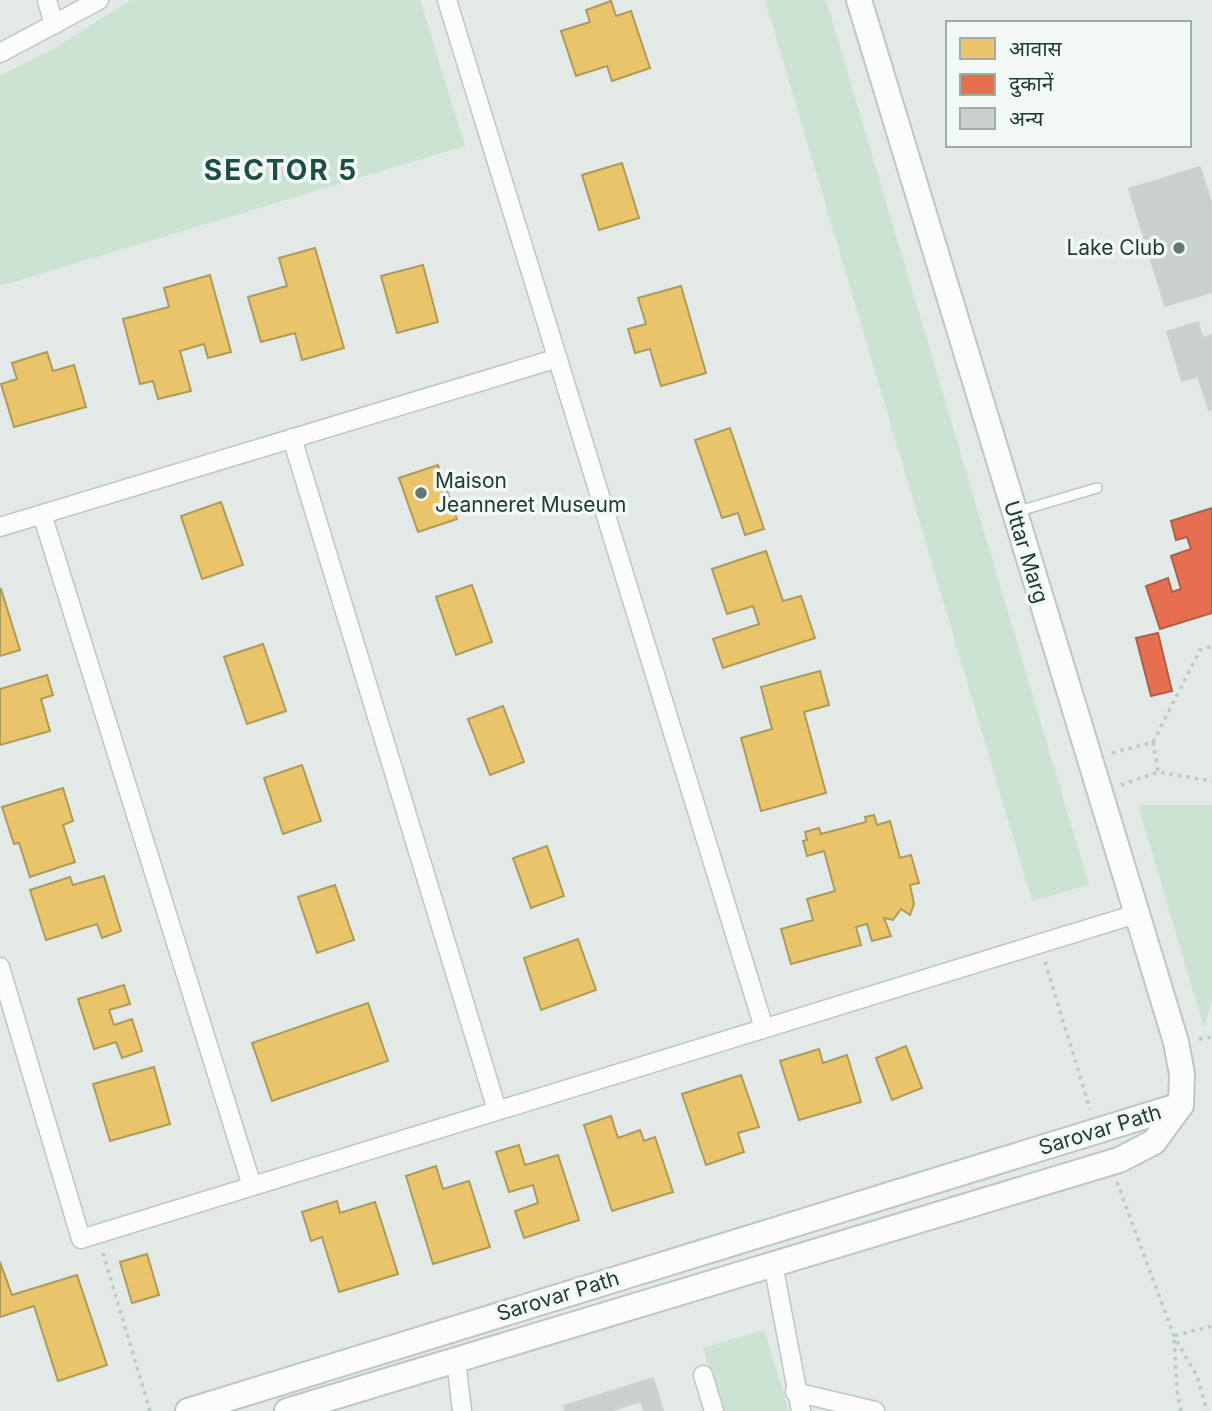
<svg xmlns="http://www.w3.org/2000/svg" width="1212" height="1411" viewBox="0 0 1212 1411" font-family="Inter,'Noto Sans Devanagari',sans-serif">
<rect width="100%" height="100%" fill="#e3e9e6"/>
<g fill="#cce2d3">
<path d="M 131,0 L 420,0 L 465,146 L 0,286 L 0,76 L 58,46 Z"/>
<path d="M 765,0 L 826,0 L 1089,885 L 1032,901 Z"/>
<path d="M 1138,805 L 1212,805 L 1212,999 L 1204,1028 Z"/>
<path d="M 764,1330 L 789,1411 L 722,1411 L 703,1348 Z"/>
</g>
<g fill="#e9c46a" stroke="#ad9b5a" stroke-width="2">
<path d="M 611,1 L 616,16 L 631,11 L 650,68 L 612,81 L 607,66 L 576,76 L 561,31 L 590,22 L 586,10 Z"/>
<path d="M 622,163 L 639,218 L 599,230 L 582,175 Z"/>
<path d="M 315,248 L 344,348 L 302,360 L 295,333 L 261,342 L 248,297 L 287,286 L 279,258 Z"/>
<path d="M 423,265 L 438,322 L 397,333 L 381,276 Z"/>
<path d="M 210,275 L 231,352 L 208,358 L 204,344 L 180,351 L 191,391 L 158,399 L 153,381 L 140,384 L 123,319 L 169,307 L 164,288 Z"/>
<path d="M 681,286 L 706,373 L 661,386 L 650,349 L 635,353 L 628,329 L 646,324 L 638,298 Z"/>
<path d="M 47,352 L 53,371 L 74,365 L 86,407 L 14,427 L 1,384 L 17,379 L 12,363 Z"/>
<path d="M 730,428 L 764,529 L 745,535 L 738,513 L 722,518 L 695,440 Z"/>
<path d="M 438,465 L 457,519 L 418,532 L 399,478 Z"/>
<path d="M 221,502 L 243,565 L 202,579 L 181,516 Z"/>
<path d="M 766,551 L 783,601 L 801,596 L 815,638 L 723,668 L 713,639 L 759,624 L 753,606 L 727,614 L 712,569 Z"/>
<path d="M 472,585 L 492,642 L 456,655 L 436,597 Z"/>
<path d="M 1,589 L 20,650 L 0,656 L 0,590 Z"/>
<path d="M 263,644 L 286,711 L 247,724 L 224,657 Z"/>
<path d="M 820,671 L 829,705 L 804,712 L 826,793 L 761,811 L 741,738 L 772,729 L 761,687 Z"/>
<path d="M 47,675 L 53,695 L 41,699 L 50,731 L 0,745 L 0,689 Z"/>
<path d="M 503,706 L 524,762 L 490,775 L 468,719 Z"/>
<path d="M 302,765 L 321,821 L 283,834 L 264,778 Z"/>
<path d="M 63,788 L 73,821 L 63,825 L 75,862 L 30,877 L 19,843 L 14,844 L 2,807 Z"/>
<path d="M 874,815 L 877,825 L 890,821 L 900,858 L 911,855 L 919,883 L 910,885 L 914,904 L 910,915 L 901,909 L 893,920 L 884,918 L 891,936 L 872,941 L 867,924 L 856,927 L 861,945 L 791,964 L 781,929 L 813,920 L 807,899 L 835,891 L 824,851 L 807,856 L 803,841 L 807,840 L 805,832 L 819,828 L 821,834 L 866,822 L 865,817 Z"/>
<path d="M 547,846 L 564,896 L 531,908 L 513,858 Z"/>
<path d="M 104,876 L 121,931 L 102,938 L 97,924 L 46,940 L 30,890 L 70,877 L 73,885 Z"/>
<path d="M 335,885 L 354,940 L 317,953 L 298,897 Z"/>
<path d="M 578,939 L 596,990 L 541,1010 L 524,958 Z"/>
<path d="M 124,985 L 130,1004 L 109,1010 L 114,1025 L 132,1019 L 142,1051 L 122,1058 L 116,1042 L 94,1049 L 78,999 Z"/>
<path d="M 368,1003 L 388,1061 L 272,1101 L 252,1043 Z"/>
<path d="M 906,1046 L 922,1088 L 892,1100 L 876,1058 Z"/>
<path d="M 819,1049 L 823,1063 L 847,1055 L 861,1102 L 799,1120 L 780,1061 Z"/>
<path d="M 154,1067 L 170,1124 L 110,1141 L 93,1084 Z"/>
<path d="M 741,1075 L 759,1127 L 738,1133 L 744,1152 L 706,1165 L 682,1094 Z"/>
<path d="M 611,1116 L 618,1138 L 640,1130 L 644,1141 L 655,1137 L 673,1192 L 612,1211 L 584,1125 Z"/>
<path d="M 519,1145 L 525,1165 L 558,1155 L 579,1220 L 524,1238 L 515,1211 L 538,1203 L 533,1185 L 509,1192 L 496,1152 Z"/>
<path d="M 436,1166 L 443,1189 L 469,1181 L 490,1247 L 433,1264 L 406,1176 Z"/>
<path d="M 337,1201 L 340,1213 L 375,1202 L 398,1274 L 339,1292 L 322,1237 L 311,1241 L 302,1212 Z"/>
<path d="M 147,1254 L 159,1295 L 132,1303 L 120,1262 Z"/>
<path d="M 0,1262 L 12,1295 L 77,1275 L 107,1365 L 58,1381 L 34,1306 L 0,1317 Z"/>
</g>
<g fill="#e76f51" stroke="#ac6049" stroke-width="2">
<path d="M 1212,508 L 1212,613 L 1160,629 L 1146,586 L 1168,578 L 1172,592 L 1181,589 L 1171,556 L 1191,549 L 1187,537 L 1176,540 L 1171,521 Z"/>
<path d="M 1158,633 L 1172,691 L 1151,696 L 1136,638 Z"/>
</g>
<g fill="#cad0ce" stroke="#ccd2cf" stroke-width="2">
<path d="M 1200,167 L 1212,205 L 1212,292 L 1165,306 L 1129,189 Z"/>
<path d="M 1198,322 L 1202,338 L 1212,335 L 1212,409 L 1209,410 L 1198,376 L 1182,381 L 1167,332 Z"/>
<path d="M 653,1378 L 663,1411 L 644,1411 L 641,1401 L 610,1411 L 565,1411 L 564,1406 Z"/>
</g>
<g fill="none" stroke-linecap="round" stroke-linejoin="round">
<defs>
<path id="service" d="M 1016,512 L 1097,488"/>
<g id="minor">
<path d="M 47,0 L 54,25"/>
<path d="M 447,0 L 764,1028"/>
<path d="M 0,53 L 99,0"/>
<path d="M 292,438 L 497,1110"/>
<path d="M 42,514 L 252,1186"/>
<path d="M 0,527 L 558,358"/>
<path d="M 0,967 L 81,1239 L 1136,914"/>
<path d="M 773,1264 L 801,1411"/>
<path d="M 456,1360 L 462,1411"/>
<path d="M 703,1375 L 714,1411"/>
<path d="M 795,1392 L 875,1411"/>
</g>
<g id="secondary">
<path d="M 859,0 L 1176,1042 L 1182,1074 L 1181,1105"/>
<path d="M 188,1411 L 1181,1105"/>
<path d="M 287,1411 L 1119,1160 L 1154,1142 L 1181,1105"/>
</g>
</defs>
<use href="#service" stroke="#c0c6c3" stroke-width="12"/>
<use href="#minor" stroke="#c0c6c3" stroke-width="21"/>
<use href="#secondary" stroke="#bfc6c3" stroke-width="28"/>
<g stroke="#c0c9c5" stroke-width="3.5" stroke-dasharray="3.5 5" stroke-linecap="butt">
<path d="M 1153,742 L 1158,771"/>
<path d="M 1112,753 L 1153,742 L 1200,650 L 1212,646"/>
<path d="M 1121,785 L 1158,772 L 1212,781"/>
<path d="M 1045,962 L 1090,1109"/>
<path d="M 1199,1039 L 1212,1037"/>
<path d="M 1117,1182 L 1174,1336 L 1197,1376 L 1207,1411"/>
<path d="M 103,1253 L 150,1411"/>
<path d="M 1181,1411 L 1177,1391 L 1174,1336 L 1212,1326"/>
</g>
<use href="#service" stroke="#fbfcfb" stroke-width="9"/>
<use href="#minor" stroke="#fbfcfb" stroke-width="18"/>
<use href="#secondary" stroke="#fbfcfb" stroke-width="24"/>
</g>
<g fill="#657973" stroke="#f1f8f5" stroke-width="2.5">
<circle cx="1179" cy="248" r="7"/>
<circle cx="421" cy="493" r="7"/>
</g>
<g text-anchor="middle" stroke-width="7" stroke-linejoin="round" paint-order="stroke">
<g font-size="21" fill="#213c35" stroke="#f1f8f5" text-anchor="end">
<text x="1165" y="255">Lake Club</text>
<text x="435" y="488" text-anchor="start">Maison<tspan x="435" dy="24">Jeanneret Museum</tspan></text>
</g>
<g font-size="21" fill="#213c35" stroke="#f1f8f5">
<text transform="translate(1026 552) rotate(73)" y="7">Uttar Marg</text>
<text transform="translate(1100 1130) rotate(-17)" y="7">Sarovar Path</text>
<text transform="translate(558 1296) rotate(-17)" y="7">Sarovar Path</text>
</g>
<g font-size="28" font-weight="bold" letter-spacing="2" fill="#1e4d43" stroke="#f1f8f5">
<text x="281" y="180">SECTOR 5</text>
</g>
</g>
<rect x="946" y="21" width="245" height="126" fill="#f1f8f5" stroke="#9eada8" stroke-width="2"/>
<rect x="960" y="38" width="35" height="21" fill="#e9c46a" stroke="#9eada8" stroke-width="2"/>
<text x="1009" y="56" font-size="21" fill="#213c35">आवास</text>
<rect x="960" y="74" width="35" height="21" fill="#e76f51" stroke="#9eada8" stroke-width="2"/>
<text x="1009" y="91" font-size="21" fill="#213c35">दुकानें</text>
<rect x="960" y="108" width="35" height="21" fill="#cad0ce" stroke="#9eada8" stroke-width="2"/>
<text x="1009" y="126" font-size="21" fill="#213c35">अन्य</text>
</svg>
